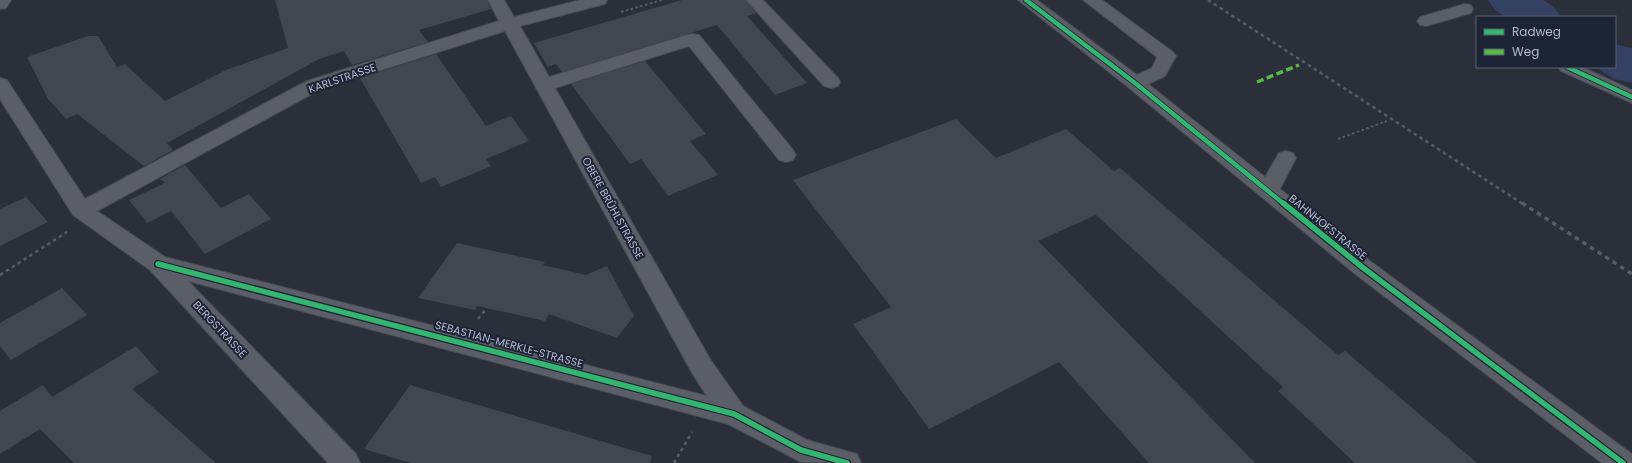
<svg xmlns="http://www.w3.org/2000/svg" width="1632" height="463" viewBox="0 0 1632 463" font-family="Poppins,sans-serif">
<rect width="100%" height="100%" fill="#2a2f3a"/>
<g fill="none" stroke-linecap="round" stroke-linejoin="round">
<g fill="#344162" fill-rule="evenodd">
<path d="M 1488,0 L 1543,0 L 1554,7 L 1561,17 L 1506,17 L 1495,10 Z"/>
<path d="M 1615,44 L 1632,48 L 1632,83 L 1614,79 L 1596,67 L 1615,67 Z"/>
</g>
</g>
<g fill="#424650">
<path d="M 275,0 L 487,0 L 491,9 L 419,30 L 428,42 L 352,65 L 344,51 L 319,59 L 167,143 L 173,150 L 144,166 L 77,114 L 66,119 L 48,99 L 27,57 L 88,36 L 98,36 L 117,67 L 125,64 L 165,101 L 226,70 L 288,48 Z"/>
<path d="M 682,0 L 745,0 L 756,13 L 747,16 L 807,83 L 775,95 L 717,25 L 562,72 L 556,64 L 548,67 L 534,43 Z"/>
<path d="M 436,54 L 486,126 L 511,116 L 529,141 L 486,159 L 491,166 L 441,187 L 435,177 L 421,183 L 360,78 Z"/>
<path d="M 645,61 L 706,134 L 690,141 L 718,175 L 668,196 L 641,159 L 630,164 L 571,84 Z"/>
<path d="M 956,119 L 996,158 L 1066,129 L 1114,171 L 1120,168 L 1338,355 L 1345,351 L 1477,463 L 1355,463 L 1278,391 L 1283,387 L 1096,215 L 1038,241 L 1255,463 L 1149,463 L 1059,362 L 929,429 L 853,324 L 891,307 L 793,180 Z"/>
<path d="M 185,165 L 221,208 L 249,194 L 271,219 L 205,254 L 171,211 L 147,223 L 129,200 L 165,183 L 160,179 Z"/>
<path d="M 26,197 L 48,222 L 0,246 L 0,209 Z"/>
<path d="M 457,243 L 545,262 L 543,265 L 586,275 L 607,266 L 634,316 L 617,338 L 549,314 L 545,321 L 477,306 L 475,310 L 418,298 Z"/>
<path d="M 62,288 L 87,315 L 11,360 L 0,346 L 0,323 Z"/>
<path d="M 136,346 L 159,372 L 132,389 L 216,463 L 74,463 L 40,429 L 0,454 L 0,411 L 43,385 L 52,397 Z"/>
<path d="M 410,385 L 652,456 L 650,463 L 410,463 L 364,449 Z"/>
</g>
<g fill="none" stroke-linecap="round" stroke-linejoin="round">
<defs>
<g id="minor">
<path d="M 0,0 L 11,0 L 6,8 L 0,9 Z"/>
<path d="M 488,0 L 504,0 L 514,17 L 580,0 L 607,0 L 605,4 L 520,26 L 549,77 L 687,35 L 693,34 L 699,35 L 793,150 L 796,155 L 793,160 L 786,162 L 779,160 L 689,46 L 555,88 L 710,359 L 743,406 L 807,440 L 857,454 L 861,463 L 801,462 L 728,424 L 188,281 L 356,454 L 360,463 L 328,463 L 150,270 L 73,215 L 0,99 L 0,78 L 7,80 L 85,199 L 307,81 L 499,21 ZM 505,31 L 692,373 L 707,396 L 165,257 L 97,211 L 321,89 Z"/>
<path d="M 746,0 L 763,0 L 838,78 L 840,82 L 838,86 L 831,88 L 824,86 Z"/>
<path d="M 1018,0 L 1037,0 L 1137,75 L 1152,68 L 1157,57 L 1083,0 L 1102,0 L 1173,52 L 1176,56 L 1165,76 L 1148,84 L 1265,177 L 1279,153 L 1286,151 L 1293,153 L 1296,158 L 1280,189 L 1370,261 L 1632,454 L 1632,463 L 1602,463 L 1354,273 L 1128,87 Z"/>
<path d="M 1465,4 L 1471,5 L 1473,9 L 1471,13 L 1426,26 L 1420,25 L 1417,21 L 1420,17 Z"/>
<path d="M 1558,67 L 1582,67 L 1632,90 L 1632,103 L 1561,71 Z"/>
</g>
</defs>
<use href="#minor" stroke="#474a52" stroke-width="2"/>
<g stroke="#585c65" stroke-width="2" stroke-dasharray="2.5 2.5" stroke-linecap="butt">
<path d="M 621,12 L 662,0"/>
<path d="M 1338,139 L 1387,121"/>
</g>
<g stroke="#585c65" stroke-width="2.5" stroke-dasharray="3.5 3.5" stroke-linecap="butt">
<path d="M 0,275 L 67,232"/>
<path d="M 478,319 L 487,308"/>
<path d="M 674,463 L 692,432"/>
</g>
<use href="#minor" fill="#5b5e67" fill-rule="evenodd"/>
<path stroke="#595c66" stroke-width="2.5" stroke-dasharray="3.5 3.5" stroke-linecap="butt" d="M 1208,0 L 1523,204"/>
<path stroke="#595c66" stroke-width="3.5" stroke-dasharray="4.5 4.5" stroke-linecap="butt" d="M 1522,203 L 1632,274"/>
<path stroke="#58b947" stroke-width="3.5" stroke-dasharray="7 3.5" stroke-linecap="butt" d="M 1257,82 L 1299,65"/>
<defs>
<g id="cycleway-far1">
<path d="M 1026,0 L 1135,83 L 1284,204"/>
<path d="M 1567,67 L 1632,97"/>
</g>
<g id="cycleway">
<path d="M 1283,203 L 1362,267 L 1623,463"/>
<path d="M 158,264 L 734,414 L 801,450 L 847,463"/>
</g>
</defs>
<use href="#cycleway-far1" stroke="#1d2435" stroke-width="6"/>
<use href="#cycleway" stroke="#1d2435" stroke-width="8"/>
<use href="#cycleway-far1" stroke="#33b770" stroke-width="4.5"/>
<use href="#cycleway" stroke="#33b770" stroke-width="5.5"/>
</g>
<g text-anchor="middle" stroke-width="4" stroke-linejoin="round" paint-order="stroke">
<g font-size="11" fill="#b5bacb" stroke="#1d2435">
<text transform="translate(342 78) rotate(-19)" y="4">KARLSTRASSE</text>
<text transform="translate(613 208) rotate(61)" y="4">OBERE BRÜHLSTRASSE</text>
<text transform="translate(1328 227) rotate(39)" y="4">BAHNHOFSTRASSE</text>
<text transform="translate(220 329) rotate(47)" y="4">BERGSTRASSE</text>
<text transform="translate(509 344) rotate(15)" y="4">SEBASTIAN-MERKLE-STRASSE</text>
</g>
</g>
<rect x="1476" y="16" width="140" height="52" fill="#1d2435" stroke="#5a6071"/>
<rect x="1484" y="29" width="20" height="6" fill="#33b770" stroke="#5a6071"/>
<text x="1512" y="36" font-size="12" fill="#b5bacb">Radweg</text>
<rect x="1484" y="49" width="20" height="6" fill="#58b947" stroke="#5a6071"/>
<text x="1512" y="56" font-size="12" fill="#b5bacb">Weg</text>
</svg>
